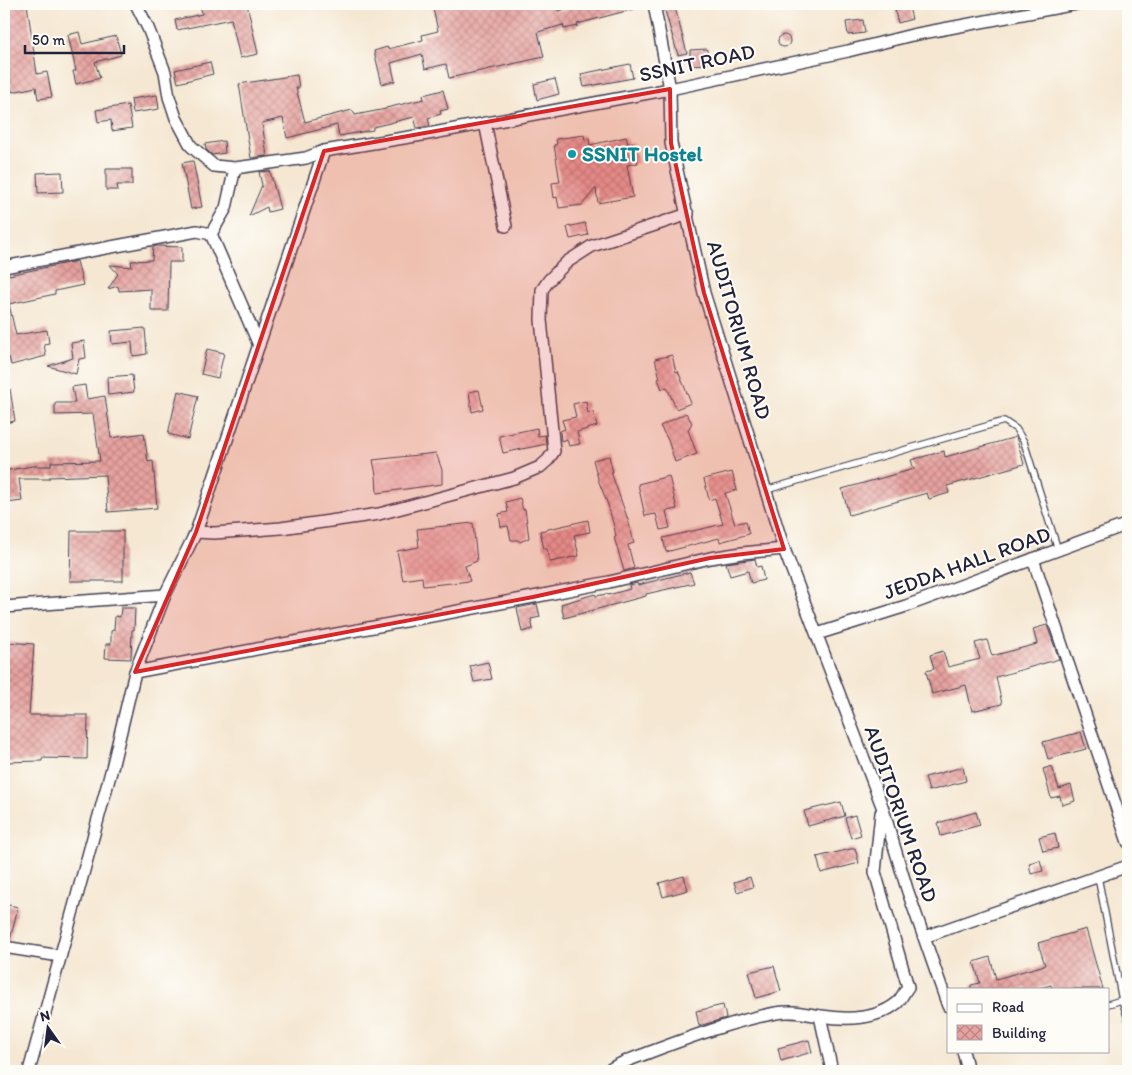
<svg xmlns="http://www.w3.org/2000/svg" width="1132" height="1075" viewBox="0 0 1132 1075" font-family="Itim,sans-serif">
<defs>
<pattern id="building-cross-hatch" width="8" height="8" patternUnits="userSpaceOnUse" patternTransform="scale(1.25)"><rect width="8" height="8" fill="#e7a29f"/><path d="M0 0l8 8M0 8l8-8" fill="none" stroke="#bb8483"/></pattern>
</defs>
<rect width="100%" height="100%" fill="#fdfcf7"/>
<filter id="ink" filterUnits="userSpaceOnUse"><feTurbulence type="fractalNoise" baseFrequency=".02" numOctaves="2"/><feDisplacementMap in="SourceGraphic" scale="10" xChannelSelector="R" yChannelSelector="G"/><feConvolveMatrix kernelMatrix="1 2 1 2 8 2 1 2 1" color-interpolation-filters="sRGB"/></filter>
<filter id="wash" filterUnits="userSpaceOnUse"><feTurbulence type="fractalNoise" baseFrequency=".0096" numOctaves="4" result="noise"/><feDisplacementMap in="SourceGraphic" scale="20" xChannelSelector="R" yChannelSelector="G"/><feGaussianBlur stdDeviation="1.12" result="paint"/><feColorMatrix in="noise" values="0 0 0 0 0 0 0 0 0 0 0 0 0 0 0 0 0 1.4 0 .05"/><feComposite in="paint" operator="in"/></filter>
<g filter="url(#wash)">
<rect width="100%" height="100%" fill="#f5e7d1"/>
<g id="blocks">
<g fill="url(#building-cross-hatch)">
<path d="M 4,4 L 27,4 L 37,74 L 47,72 L 52,97 L 38,99 L 36,87 L 12,92 L 8,69 L 4,70 Z"/>
<path d="M 200,4 L 247,4 L 258,54 L 240,58 L 231,19 L 177,30 L 175,20 L 202,14 Z"/>
<path d="M 432,4 L 557,4 L 558,11 L 584,4 L 640,4 L 641,7 L 577,24 L 578,26 L 564,29 L 563,25 L 538,32 L 544,57 L 449,78 L 446,64 L 425,69 L 422,54 L 391,63 L 395,81 L 382,84 L 374,51 L 387,47 L 388,49 L 423,40 L 422,35 L 438,31 Z"/>
<path d="M 663,4 L 674,4 L 687,53 L 678,55 Z"/>
<path d="M 909,7 L 912,19 L 898,23 L 895,11 Z"/>
<path d="M 863,20 L 865,33 L 848,35 L 846,22 Z"/>
<path d="M 79,32 L 82,44 L 116,36 L 121,55 L 95,62 L 100,78 L 76,84 L 73,71 L 76,71 L 68,35 Z"/>
<circle cx="784" cy="41" r="6"/>
<path d="M 707,49 L 707,64 L 690,65 L 690,50 Z"/>
<path d="M 210,62 L 213,74 L 178,83 L 175,70 Z"/>
<path d="M 630,64 L 633,78 L 584,87 L 581,74 Z"/>
<path d="M 297,75 L 299,88 L 296,88 L 305,122 L 352,110 L 355,115 L 386,109 L 386,108 L 424,99 L 423,95 L 443,90 L 448,109 L 440,111 L 441,114 L 428,118 L 430,126 L 417,128 L 414,117 L 373,127 L 373,130 L 339,136 L 337,125 L 287,138 L 283,118 L 262,123 L 267,156 L 251,158 L 239,84 Z"/>
<path d="M 555,79 L 559,94 L 537,100 L 534,84 Z"/>
<path d="M 157,95 L 159,109 L 133,113 L 131,99 Z"/>
<path d="M 128,105 L 132,128 L 112,131 L 111,120 L 98,122 L 96,110 Z"/>
<path d="M 584,135 L 585,140 L 589,139 L 590,145 L 626,137 L 628,144 L 633,142 L 638,163 L 627,165 L 633,197 L 598,203 L 596,188 L 582,205 L 559,208 L 557,197 L 554,198 L 552,183 L 560,182 L 554,145 L 557,144 L 556,139 Z"/>
<path d="M 224,141 L 225,153 L 212,155 L 206,149 L 205,144 Z"/>
<path d="M 193,161 L 202,207 L 191,209 L 182,163 Z"/>
<path d="M 106,169 L 132,169 L 132,185 L 117,185 L 118,190 L 106,190 Z"/>
<path d="M 270,171 L 280,209 L 268,212 L 267,207 L 249,216 L 262,185 L 259,172 Z"/>
<path d="M 62,172 L 63,192 L 38,193 L 37,173 Z"/>
<path d="M 585,223 L 588,235 L 570,239 L 567,227 Z"/>
<path d="M 157,246 L 182,247 L 182,262 L 169,262 L 168,311 L 151,311 L 151,289 L 119,291 L 118,286 L 108,289 L 118,274 L 110,265 L 132,267 L 131,261 L 152,260 L 153,247 Z"/>
<path d="M 77,261 L 83,285 L 55,291 L 55,294 L 9,304 L 16,335 L 47,330 L 49,343 L 44,344 L 46,356 L 11,365 L 9,357 L 4,358 L 4,302 L 5,302 L 4,300 L 4,276 Z"/>
<path d="M 145,328 L 147,354 L 133,356 L 132,342 L 112,344 L 111,331 Z"/>
<path d="M 84,341 L 86,358 L 79,359 L 76,374 L 48,366 L 73,358 L 71,343 Z"/>
<path d="M 207,349 L 224,353 L 218,378 L 201,374 Z"/>
<path d="M 672,355 L 676,372 L 678,371 L 691,403 L 676,409 L 667,387 L 662,389 L 658,379 L 660,378 L 655,359 Z"/>
<path d="M 132,375 L 134,392 L 108,395 L 107,377 Z"/>
<path d="M 85,385 L 87,399 L 105,396 L 111,438 L 144,433 L 148,462 L 153,461 L 157,508 L 108,512 L 105,475 L 49,477 L 49,479 L 19,479 L 22,501 L 7,503 L 4,471 L 32,466 L 51,466 L 51,462 L 100,461 L 93,414 L 55,415 L 55,403 L 75,403 L 72,387 Z"/>
<path d="M 4,389 L 10,389 L 15,421 L 4,423 Z"/>
<path d="M 479,390 L 483,409 L 472,412 L 469,392 Z"/>
<path d="M 178,391 L 198,396 L 188,439 L 168,434 Z"/>
<path d="M 586,401 L 588,413 L 593,412 L 597,426 L 577,432 L 580,444 L 569,446 L 567,439 L 561,441 L 560,431 L 565,429 L 562,420 L 576,417 L 573,404 Z"/>
<path d="M 686,413 L 692,423 L 688,430 L 697,454 L 675,462 L 668,440 L 660,426 Z"/>
<path d="M 537,428 L 538,436 L 545,435 L 546,444 L 503,453 L 499,436 Z"/>
<path d="M 1016,437 L 1024,464 L 947,486 L 949,493 L 929,499 L 927,493 L 849,515 L 842,489 L 914,469 L 911,460 L 944,451 L 945,457 Z"/>
<path d="M 436,453 L 442,470 L 442,484 L 377,493 L 376,475 L 373,460 Z"/>
<path d="M 609,456 L 613,472 L 611,472 L 628,520 L 634,543 L 628,545 L 634,568 L 624,571 L 614,537 L 616,537 L 614,526 L 608,505 L 599,482 L 593,460 Z"/>
<path d="M 732,472 L 737,490 L 725,493 L 735,524 L 746,521 L 749,534 L 720,542 L 719,538 L 666,552 L 663,538 L 723,524 L 715,498 L 709,500 L 704,479 Z"/>
<path d="M 669,476 L 677,509 L 666,511 L 670,528 L 660,530 L 656,514 L 645,516 L 638,484 Z"/>
<path d="M 520,498 L 523,510 L 525,509 L 529,538 L 520,542 L 518,540 L 511,540 L 508,526 L 501,527 L 499,514 L 508,512 L 506,502 Z"/>
<path d="M 588,520 L 590,532 L 574,535 L 579,556 L 550,562 L 547,549 L 544,549 L 540,531 Z"/>
<path d="M 473,523 L 477,561 L 465,566 L 470,581 L 423,586 L 422,577 L 403,580 L 397,551 L 419,547 L 417,529 Z"/>
<path d="M 71,531 L 123,531 L 123,581 L 70,581 Z"/>
<path d="M 755,559 L 757,567 L 761,566 L 764,580 L 751,583 L 748,571 L 730,576 L 726,563 Z"/>
<path d="M 690,572 L 694,583 L 646,594 L 646,596 L 564,618 L 561,604 L 595,594 L 596,596 L 607,594 L 608,595 L 630,589 L 629,585 L 637,583 L 638,585 Z"/>
<path d="M 537,604 L 540,617 L 531,619 L 533,629 L 522,632 L 517,608 Z"/>
<path d="M 121,608 L 135,608 L 134,630 L 132,630 L 131,659 L 105,658 L 106,644 L 111,644 L 111,631 L 114,630 L 115,616 L 120,617 Z"/>
<path d="M 1047,625 L 1059,659 L 996,677 L 1002,704 L 972,711 L 966,685 L 932,694 L 926,671 L 934,669 L 930,655 L 943,651 L 948,667 L 980,659 L 975,643 L 987,640 L 992,656 L 1037,644 L 1033,629 Z"/>
<path d="M 4,642 L 34,644 L 29,715 L 88,715 L 87,759 L 42,758 L 42,761 L 4,762 Z"/>
<path d="M 488,662 L 492,679 L 474,682 L 470,666 Z"/>
<path d="M 1081,732 L 1086,749 L 1048,759 L 1043,742 Z"/>
<path d="M 1052,766 L 1059,789 L 1071,785 L 1075,801 L 1062,805 L 1060,796 L 1051,798 L 1043,769 Z"/>
<path d="M 963,767 L 966,781 L 929,791 L 925,777 Z"/>
<path d="M 841,802 L 845,816 L 808,826 L 804,811 Z"/>
<path d="M 976,812 L 980,825 L 941,836 L 938,823 Z"/>
<path d="M 855,815 L 861,835 L 851,838 L 845,818 Z"/>
<path d="M 1055,833 L 1058,848 L 1043,851 L 1039,837 Z"/>
<path d="M 855,848 L 859,863 L 821,873 L 817,857 Z"/>
<path d="M 1040,860 L 1043,871 L 1031,874 L 1029,863 Z"/>
<path d="M 684,876 L 688,890 L 663,897 L 659,883 Z"/>
<path d="M 750,877 L 753,887 L 737,892 L 734,882 Z"/>
<path d="M 4,904 L 18,907 L 10,940 L 4,940 Z"/>
<path d="M 1086,929 L 1103,989 L 1052,989 L 1051,985 L 1037,989 L 971,989 L 971,985 L 980,983 L 974,962 L 990,957 L 996,979 L 1045,965 L 1038,943 Z"/>
<path d="M 774,966 L 781,991 L 756,998 L 749,972 Z"/>
<path d="M 723,1005 L 726,1018 L 699,1026 L 696,1011 Z"/>
<path d="M 809,1040 L 812,1052 L 781,1061 L 778,1048 Z"/>
</g>
</g>
</g>
<g filter="url(#ink)">
<use href="#blocks" fill-opacity="0" stroke="#424052" stroke-width="1"/>
<g fill="none" stroke-linecap="round" stroke-linejoin="round">
<defs>
<g id="lane">
<path d="M 766,490 L 1004,421 L 1016,429 L 1024,442 L 1058,550"/>
<path d="M 1098,877 L 1122,1000 L 1128,1019"/>
<path d="M 1108,1004 L 1122,1000"/>
</g>
<g id="street">
<path d="M 136,4 L 148,28 L 165,72 L 169,97 L 176,118 L 191,146 L 214,166 L 235,168 L 306,158 L 324,151 L 428,134 L 670,89 L 848,51 L 912,35 L 1076,4"/>
<path d="M 654,4 L 670,89 L 671,143 L 704,293 L 784,549 L 882,806 L 907,889 L 948,1006"/>
<path d="M 485,123 L 506,226"/>
<path d="M 211,234 L 259,345"/>
<path d="M 211,234 L 226,208 L 235,168"/>
<path d="M 4,267 L 197,231 L 211,234"/>
<path d="M 196,532 L 214,533 L 281,528 L 379,514 L 514,478 L 540,467 L 548,460 L 554,451 L 541,320 L 542,290 L 549,280 L 567,262 L 592,246 L 688,214"/>
<path d="M 1033,559 L 1128,842"/>
<path d="M 4,607 L 165,595"/>
<path d="M 817,634 L 906,606 L 1128,524"/>
<path d="M 135,672 L 533,597 L 609,582 L 710,558 L 742,553 L 784,549"/>
<path d="M 924,937 L 1128,866"/>
<path d="M 4,947 L 60,956"/>
<path d="M 820,1016 L 832,1071"/>
<path d="M 963,1051 L 968,1071"/>
<path d="M 29,1071 L 112,768 L 135,672 L 165,595 L 196,532 L 324,151"/>
<path d="M 608,1071 C 620,1062 638,1057 653,1051 C 693,1036 734,1021 776,1013 C 792,1010 805,1014 821,1016 C 846,1020 876,1020 897,1003 C 901,999 904,992 908,987 L 875,872 L 881,813"/>
</g>
</defs>
<use href="#lane" stroke="#424052" stroke-width="8"/>
<use href="#street" stroke="#424052" stroke-width="14"/>
<use href="#lane" stroke="#fff" stroke-width="5.5"/>
<use href="#street" stroke="#fff" stroke-width="11"/>
</g>
</g>
<path fill="#d62828" fill-opacity="0.2" stroke="#d62828" stroke-width="4" stroke-linejoin="round" d="M 670,89 L 671,143 L 704,293 L 784,549 L 710,558 L 533,597 L 135,672 L 196,532 L 324,151 Z"/>
<circle fill="#0f9aa8" stroke="#fdfcf7" stroke-width="2" cx="572" cy="154" r="5"/>
<g text-anchor="middle" stroke-width="4" stroke-linejoin="round" paint-order="stroke">
<g font-size="21" fill="#22223b" stroke="#fdfcf7">
<text transform="translate(697 63) rotate(-12)" y="7">SSNIT ROAD</text>
<text transform="translate(739 330) rotate(74)" y="7">AUDITORIUM ROAD</text>
<text transform="translate(967 563) rotate(-20)" y="7">JEDDA HALL ROAD</text>
<text transform="translate(901 814) rotate(71)" y="7">AUDITORIUM ROAD</text>
</g>
<g font-size="21" font-weight="bold" fill="#0d838f" stroke="#fdfcf7" text-anchor="start">
<text x="582" y="161">SSNIT Hostel</text>
</g>
</g>
<rect width="1132" height="1075" fill="none" stroke="#fdfcf7" stroke-width="20"/>
<rect x="947" y="988" width="162" height="65" fill="#fdfcf7" stroke="#a5a5ac"/>
<rect x="957" y="1004" width="25" height="8" fill="#ffffff" stroke="#a5a5ac"/>
<text x="992" y="1012" font-size="15" fill="#22223b">Road</text>
<rect x="957" y="1025" width="25" height="15" fill="url(#building-cross-hatch)" stroke="#a5a5ac"/>
<text x="992" y="1038" font-size="15" fill="#22223b">Building</text>
<g transform="translate(48 1028) rotate(346)" stroke="#fdfcf7" stroke-width="4" paint-order="stroke">
<path d="M0-4L9 19L0 12L-9 19Z" fill="#22223b"/>
<text y="-8" font-size="14" font-weight="bold" text-anchor="middle" fill="#22223b">N</text>
</g>
<path d="M25 45v8h99v-8" fill="none" stroke="#22223b" stroke-width="2.5"/>
<text x="32" y="45" font-size="15" fill="#22223b" stroke="#fdfcf7" stroke-width="4" paint-order="stroke">50 m</text>
</svg>
